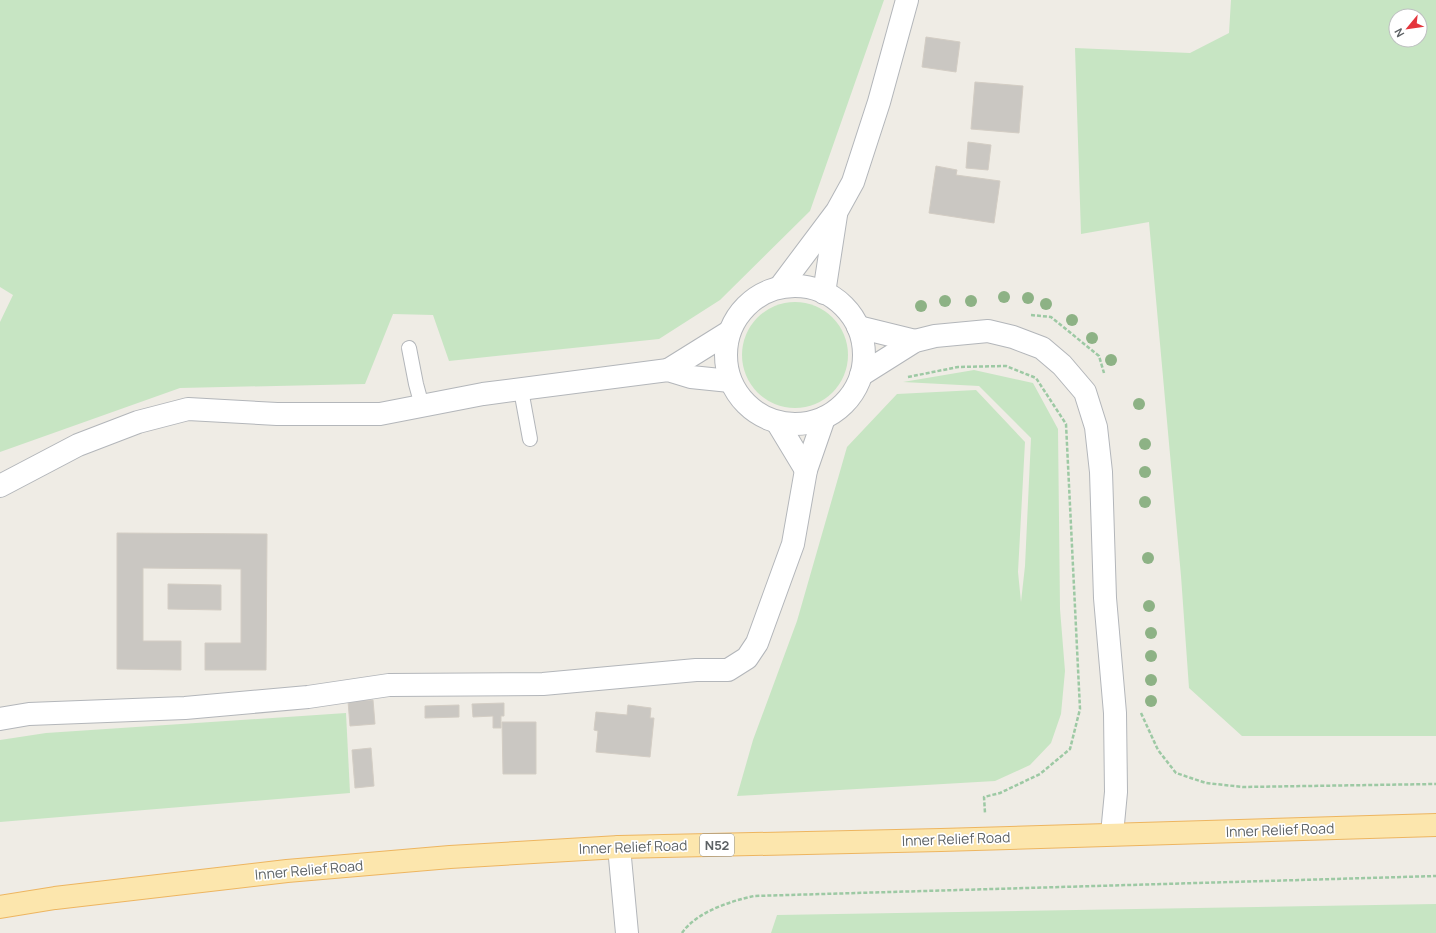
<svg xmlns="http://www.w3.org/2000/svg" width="1436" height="933" viewBox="0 0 1436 933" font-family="Manrope,sans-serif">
<rect width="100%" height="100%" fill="#efece5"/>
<g fill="#c7e5c3" fill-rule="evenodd">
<path d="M 0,0 L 884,0 L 810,211 L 720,300 L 659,339 L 449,361 L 433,315 L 393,314 L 365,384 L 180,388 L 0,452 L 0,322 L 13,295 L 0,287 Z"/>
<path d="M 1231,0 L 1436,0 L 1436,736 L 1242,736 L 1189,688 L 1181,576 L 1149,222 L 1081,234 L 1075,48 L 1190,53 L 1229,33 ZM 1396,16 L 1420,16 L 1420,40 L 1396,40 Z"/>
<circle cx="795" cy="355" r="53"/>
<path d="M 974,370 L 1033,383 L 1058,429 L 1060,609 L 1065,671 L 1061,714 L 1051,743 L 1030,765 L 995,781 L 737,796 L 753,740 L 797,621 L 847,447 L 897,394 L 976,390 L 1025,442 L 1018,572 L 1021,602 L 1025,566 L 1031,438 L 979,386 L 903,382 Z"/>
<path d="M 346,713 L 350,793 L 0,822 L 0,740 L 46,733 Z"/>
<path d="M 1436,904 L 1436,933 L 771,933 L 777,915 Z"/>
</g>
<g fill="#cac7c2" stroke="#d3cdc4">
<path d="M 926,37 L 960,42 L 956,72 L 922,67 Z"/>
<path d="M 975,82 L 1023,86 L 1019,133 L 971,129 Z"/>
<path d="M 968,142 L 991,145 L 988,170 L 966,168 Z"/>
<path d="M 936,166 L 957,170 L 956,175 L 1000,181 L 994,223 L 929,213 Z"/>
<path d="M 117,533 L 267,534 L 266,670 L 205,670 L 205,643 L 241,643 L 241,569 L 143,568 L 143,641 L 181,641 L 181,670 L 117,669 Z"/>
<path d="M 168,584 L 221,585 L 221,610 L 168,609 Z"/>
<path d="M 373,700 L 375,724 L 350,726 L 348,701 Z"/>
<path d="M 504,703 L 504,716 L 501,716 L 501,728 L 493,728 L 493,716 L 473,717 L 472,704 Z"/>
<path d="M 459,705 L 459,717 L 425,718 L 425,706 Z"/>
<path d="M 628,705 L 651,708 L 650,718 L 654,718 L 650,757 L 596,752 L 598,731 L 594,730 L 596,712 L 627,715 Z"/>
<path d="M 502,722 L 536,722 L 536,774 L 503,774 Z"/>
<path d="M 371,748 L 374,786 L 355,788 L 352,750 Z"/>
</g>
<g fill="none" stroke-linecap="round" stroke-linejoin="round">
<defs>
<g id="service">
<path d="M 409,348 L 416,384 L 422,406"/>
<path d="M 521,390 L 530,439"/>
</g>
<g id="minor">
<circle cx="795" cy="355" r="69"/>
<path d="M 780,287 L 837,211 L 853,182 L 879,102 L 907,0"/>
<path d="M 824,293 L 836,215"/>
<path d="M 858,327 L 915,341"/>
<path d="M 668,370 L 729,332"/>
<path d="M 861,375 L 915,341 L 935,336 L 988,331 L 1013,337 L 1042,348 L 1062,365 L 1085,392 L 1096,427 L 1101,472 L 1105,598 L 1115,713 L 1116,792 L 1112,834"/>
<path d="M 777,422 L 806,470"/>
<path d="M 0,486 L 78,445 L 138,422 L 188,409 L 277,414 L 380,414 L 483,394 L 668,370 L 691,377 L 730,381"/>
<path d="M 0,719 L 29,714 L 185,708 L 308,697 L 389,685 L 543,684 L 696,670 L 728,670 L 747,658 L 757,643 L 793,544 L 806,470 L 824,418"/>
</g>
<path id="tertiary" d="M 619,847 L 627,933"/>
<path id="primary" d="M 0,907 L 55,898 L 287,871 L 450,857 L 619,847 L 941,840 L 1436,825"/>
</defs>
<use href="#service" stroke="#b3b6ba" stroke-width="16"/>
<use href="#minor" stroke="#b3b6ba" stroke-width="24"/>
<use href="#tertiary" stroke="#b3b6ba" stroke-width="24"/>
<use href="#primary" stroke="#edb560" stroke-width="24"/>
<g stroke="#9dc9a4" stroke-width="2.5" stroke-dasharray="4 2" stroke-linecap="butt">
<path d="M 1031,315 L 1051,317 L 1099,356 L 1104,373"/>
<path d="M 908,377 L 958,367 L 1006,366 L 1036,378 L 1066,424 L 1080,709 L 1070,749 L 1040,774 L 1000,793 L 984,797 L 985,813"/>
<path d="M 1141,713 L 1158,750 L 1176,773 L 1206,783 L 1243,787 L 1436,784"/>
<path d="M 682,933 C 696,912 731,901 754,896 L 1436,876"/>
</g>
<use href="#service" stroke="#fff" stroke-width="14"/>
<use href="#minor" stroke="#fff" stroke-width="22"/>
<use href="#tertiary" stroke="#fff" stroke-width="22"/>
<use href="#primary" stroke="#fce6ad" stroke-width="22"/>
</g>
<g fill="#8db285">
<circle cx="1004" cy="297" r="6"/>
<circle cx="1028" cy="298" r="6"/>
<circle cx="945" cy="301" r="6"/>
<circle cx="971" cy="301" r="6"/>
<circle cx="1046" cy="304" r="6"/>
<circle cx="921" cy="306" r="6"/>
<circle cx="1072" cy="320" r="6"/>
<circle cx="1092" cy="338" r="6"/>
<circle cx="1111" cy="360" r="6"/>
<circle cx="1139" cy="404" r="6"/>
<circle cx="1145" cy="444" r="6"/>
<circle cx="1145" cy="472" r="6"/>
<circle cx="1145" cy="502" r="6"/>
<circle cx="1148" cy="558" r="6"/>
<circle cx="1149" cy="606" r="6"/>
<circle cx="1151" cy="633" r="6"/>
<circle cx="1151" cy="656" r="6"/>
<circle cx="1151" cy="680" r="6"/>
<circle cx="1151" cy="701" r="6"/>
</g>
<g text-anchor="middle" stroke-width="3.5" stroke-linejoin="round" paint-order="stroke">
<rect fill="#fff" stroke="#8e9193" stroke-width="1" x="700" y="834" width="34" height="22" rx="3"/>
<g font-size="13" font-weight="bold" fill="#5d6265">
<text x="717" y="850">N52</text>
</g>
<g font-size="14" fill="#5d6265" stroke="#fff">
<text transform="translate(1280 830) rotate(-2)" y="5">Inner Relief Road</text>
<text transform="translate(956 839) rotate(-2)" y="5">Inner Relief Road</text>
<text transform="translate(633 847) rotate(-2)" y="5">Inner Relief Road</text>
<text transform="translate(309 870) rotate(-5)" y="5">Inner Relief Road</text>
</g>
</g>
<g transform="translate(1408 28) rotate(241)"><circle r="19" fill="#ffffff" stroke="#bec0c1"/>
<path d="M0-3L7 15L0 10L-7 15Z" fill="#e4363d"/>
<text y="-6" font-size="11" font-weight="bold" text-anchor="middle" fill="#5d6265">N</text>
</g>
</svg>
